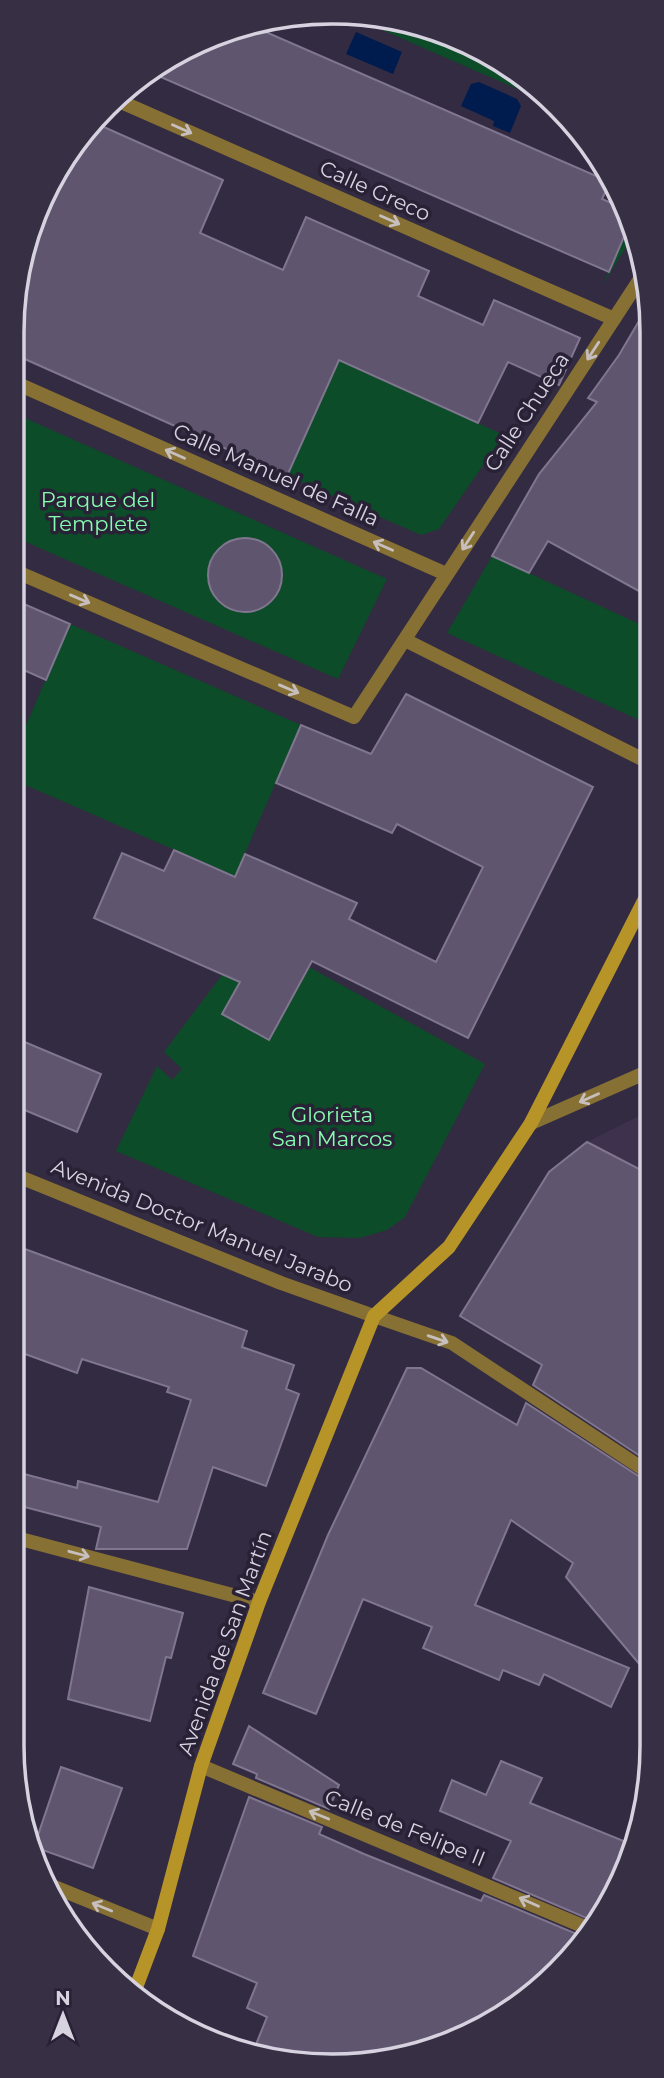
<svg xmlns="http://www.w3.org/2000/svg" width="664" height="2078" viewBox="0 0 664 2078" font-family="Montserrat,sans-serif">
<rect width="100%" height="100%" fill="#332b41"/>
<path fill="#3d314e" d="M 647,1112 L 647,1173 L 587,1142 Z"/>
<g fill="#0d4c28">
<path d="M 355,18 L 395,18 L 494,57 L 552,104 Z"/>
<path d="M 629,225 L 633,236 L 603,284 Z"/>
<path d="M 338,360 L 504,435 L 439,529 L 421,535 L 287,476 Z"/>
<path d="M 18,415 L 387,579 L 338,679 L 17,538 Z"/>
<path d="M 492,556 L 648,628 L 648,724 L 447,633 Z"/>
<path d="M 70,624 L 301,725 L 235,876 L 16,781 L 16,748 Z"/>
<path d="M 309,967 L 485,1064 L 405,1217 L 387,1230 L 360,1238 L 318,1237 L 116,1151 L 157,1066 L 172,1080 L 182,1069 L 164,1052 L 225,971 L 241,980 L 222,1014 L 269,1040 Z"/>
</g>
<g fill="#001c4f">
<path d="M 356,32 L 402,52 L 393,74 L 346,54 Z"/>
<path d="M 479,82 L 517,99 L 521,106 L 510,133 L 493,126 L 494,121 L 461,106 L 471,84 Z"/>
</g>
<g fill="#5f556e" stroke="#807690" stroke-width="2">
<path d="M 252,26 L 610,182 L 602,199 L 625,209 L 629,225 L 609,272 L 149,72 L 155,66 Z"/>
<path d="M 97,124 L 223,180 L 200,233 L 283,270 L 306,217 L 429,271 L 418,296 L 483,325 L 494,300 L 580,338 L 559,385 L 508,362 L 478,423 L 339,360 L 287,476 L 18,356 L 18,269 L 66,154 Z"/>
<path d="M 649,304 L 648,596 L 548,541 L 529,573 L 492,556 L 539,474 L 597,402 L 588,398 L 619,355 Z"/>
<circle cx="245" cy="575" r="37"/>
<path d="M 17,601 L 70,624 L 46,680 L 17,667 Z"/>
<path d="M 406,694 L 593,787 L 468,1038 L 312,961 L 269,1040 L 222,1014 L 240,982 L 94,918 L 122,853 L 164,871 L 174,850 L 235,877 L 245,854 L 357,903 L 349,919 L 436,962 L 483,867 L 397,824 L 392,833 L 276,783 L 301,725 L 371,754 Z"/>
<path d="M 15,1038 L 101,1074 L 77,1132 L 15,1106 Z"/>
<path d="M 587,1142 L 647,1173 L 646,1460 L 533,1385 L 542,1365 L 460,1316 L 549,1172 Z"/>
<path d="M 14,1245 L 247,1331 L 242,1347 L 294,1365 L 286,1389 L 299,1394 L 266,1486 L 213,1467 L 187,1549 L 96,1549 L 101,1527 L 13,1504 L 13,1471 L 77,1488 L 78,1481 L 158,1502 L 191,1400 L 167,1392 L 169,1387 L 82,1359 L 77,1373 L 14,1350 Z"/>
<path d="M 407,1368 L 421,1368 L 517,1425 L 526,1403 L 646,1481 L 646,1672 L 566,1577 L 573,1563 L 511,1520 L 475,1605 L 629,1668 L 611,1707 L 544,1674 L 539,1685 L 503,1670 L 499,1680 L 423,1648 L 432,1627 L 363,1599 L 316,1714 L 263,1693 L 328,1535 Z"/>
<path d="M 89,1587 L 183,1613 L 171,1658 L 166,1657 L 150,1721 L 68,1699 Z"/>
<path d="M 249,1726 L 339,1785 L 329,1809 L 256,1778 L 257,1774 L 233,1764 Z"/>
<path d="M 501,1761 L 542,1778 L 530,1803 L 631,1844 L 598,1923 L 493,1878 L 511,1841 L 440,1811 L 452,1780 L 486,1795 Z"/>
<path d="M 61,1767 L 122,1788 L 93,1868 L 34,1847 Z"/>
<path d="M 249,1797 L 322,1827 L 319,1834 L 364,1854 L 481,1901 L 484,1895 L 584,1937 L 510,2012 L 414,2055 L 291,2063 L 253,2052 L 267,2017 L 247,2008 L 257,1983 L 193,1956 Z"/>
</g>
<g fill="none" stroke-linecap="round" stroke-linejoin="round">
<g stroke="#867034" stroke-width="14">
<path d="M 119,101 L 614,319"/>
<path d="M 18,384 L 446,574"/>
<path d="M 17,572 L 354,717 L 644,273"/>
<path d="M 405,640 L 648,762"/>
<path d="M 531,1123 L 647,1072"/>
<path d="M 374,1316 L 452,1343 L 646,1471"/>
<path d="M 13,1537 L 259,1602"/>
<path d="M 201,1766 L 592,1930"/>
<path d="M 47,1884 L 158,1929"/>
</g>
<path stroke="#867034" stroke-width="14" d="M 15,1175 L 281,1283 L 374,1316"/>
<path stroke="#b79428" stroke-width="14" d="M 135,1990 L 158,1929 L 201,1766 L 259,1602 L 374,1316 L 449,1247 L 531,1123 L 648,893"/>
</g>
<defs><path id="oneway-shaft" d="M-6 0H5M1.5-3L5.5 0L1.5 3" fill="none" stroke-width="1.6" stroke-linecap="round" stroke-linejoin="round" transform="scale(1.75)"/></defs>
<g stroke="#c7bebe">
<use href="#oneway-shaft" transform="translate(182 129) rotate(24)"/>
<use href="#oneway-shaft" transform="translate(390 220) rotate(24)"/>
<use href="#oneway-shaft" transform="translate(593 351) rotate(123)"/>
<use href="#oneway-shaft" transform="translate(175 454) rotate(-156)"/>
<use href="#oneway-shaft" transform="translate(468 541) rotate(123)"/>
<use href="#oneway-shaft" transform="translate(383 546) rotate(-156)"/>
<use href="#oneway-shaft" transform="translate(80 599) rotate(23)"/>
<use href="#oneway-shaft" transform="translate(289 689) rotate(23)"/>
<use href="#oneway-shaft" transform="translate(589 1098) rotate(156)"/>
<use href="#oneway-shaft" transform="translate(438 1339) rotate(19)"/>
<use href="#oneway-shaft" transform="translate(79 1554) rotate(15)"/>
<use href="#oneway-shaft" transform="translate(319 1815) rotate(-158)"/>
<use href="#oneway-shaft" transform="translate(529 1902) rotate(-156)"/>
<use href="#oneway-shaft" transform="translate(102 1907) rotate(-158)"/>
</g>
<g text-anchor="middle" stroke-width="7" stroke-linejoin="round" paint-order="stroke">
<g font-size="21" fill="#d7d2e0" stroke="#292136">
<text transform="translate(375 191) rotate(24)" y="7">Calle Greco</text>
<text transform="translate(527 412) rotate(-57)" y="7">Calle Chueca</text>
<text transform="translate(276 475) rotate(24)" y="7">Calle Manuel de Falla</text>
<text transform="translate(202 1226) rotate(22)" y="7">Avenida Doctor Manuel Jarabo</text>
<text transform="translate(225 1643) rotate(-70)" y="7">Avenida de San Martín</text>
<text transform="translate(405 1828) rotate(22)" y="7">Calle de Felipe II</text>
</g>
<g font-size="21" fill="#85fdae" stroke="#292136">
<text x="98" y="507">Parque del<tspan x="98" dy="24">Templete</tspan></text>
<text x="332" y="1122">Glorieta<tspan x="332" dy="24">San Marcos</tspan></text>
</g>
</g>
<path d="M0 0H664V2078H0ZM332 24H332A308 308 0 0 1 640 332V1746A308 308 0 0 1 332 2054H332A308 308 0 0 1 24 1746V332A308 308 0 0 1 332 24Z" fill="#372f44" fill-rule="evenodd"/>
<path fill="none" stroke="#d7d2e0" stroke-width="3.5" d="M332 24H332A308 308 0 0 1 640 332V1746A308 308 0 0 1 332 2054H332A308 308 0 0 1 24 1746V332A308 308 0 0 1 332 24Z"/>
<g transform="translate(63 2015)" stroke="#292136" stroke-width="5" paint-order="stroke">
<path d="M0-5L12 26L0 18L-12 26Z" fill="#d7d2e0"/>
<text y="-10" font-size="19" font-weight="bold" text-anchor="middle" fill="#d7d2e0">N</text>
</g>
</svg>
